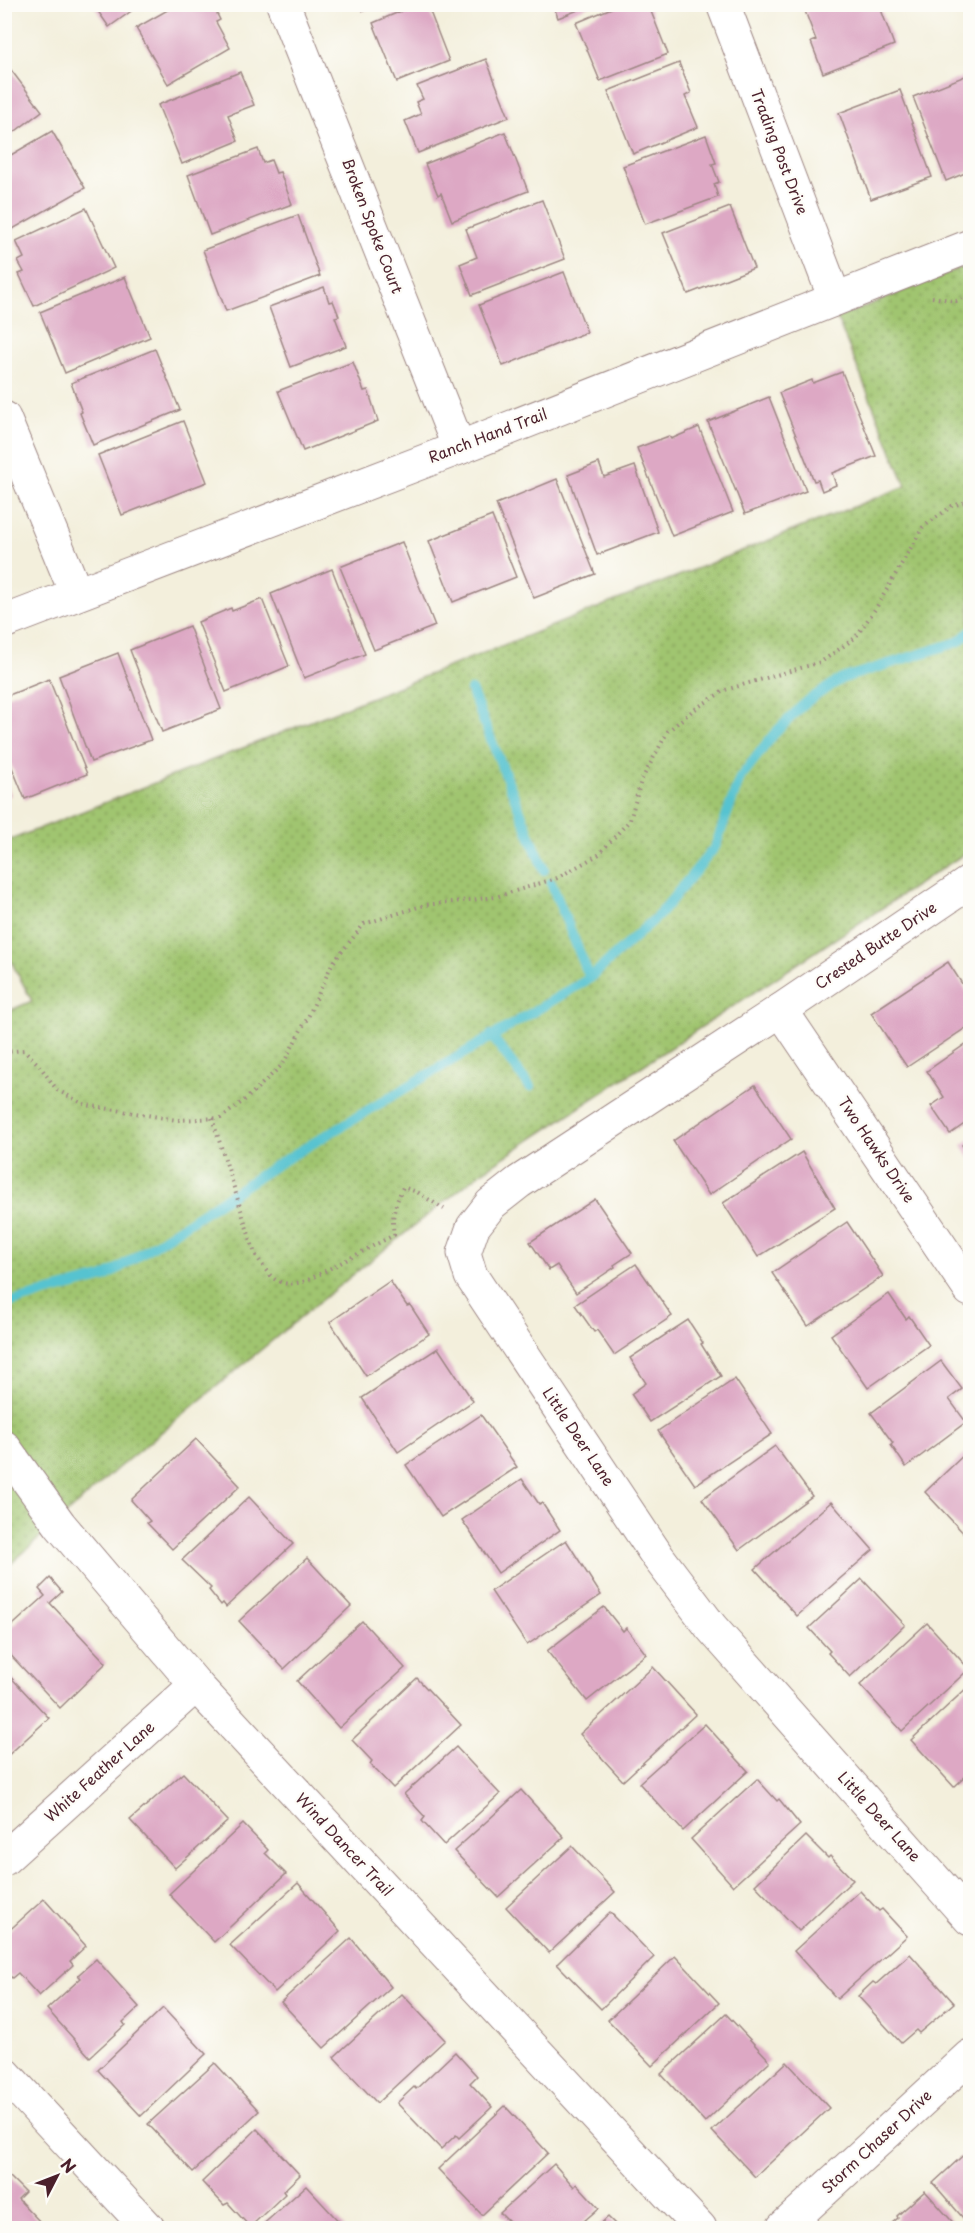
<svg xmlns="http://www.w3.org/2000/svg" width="975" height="2233" viewBox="0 0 975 2233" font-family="'Playpen Sans',sans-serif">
<defs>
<pattern id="park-dots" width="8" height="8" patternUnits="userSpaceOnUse" patternTransform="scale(1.5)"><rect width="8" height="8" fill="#a0c570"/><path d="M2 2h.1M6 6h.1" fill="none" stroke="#849f5c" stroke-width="1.8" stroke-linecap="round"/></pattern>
</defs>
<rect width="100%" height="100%" fill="#fdfcf7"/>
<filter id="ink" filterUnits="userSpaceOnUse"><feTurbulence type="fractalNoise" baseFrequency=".0167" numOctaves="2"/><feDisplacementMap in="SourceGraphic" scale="12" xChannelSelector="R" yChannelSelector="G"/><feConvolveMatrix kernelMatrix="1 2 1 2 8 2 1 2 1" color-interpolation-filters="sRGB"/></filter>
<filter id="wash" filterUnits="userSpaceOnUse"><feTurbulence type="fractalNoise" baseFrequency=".008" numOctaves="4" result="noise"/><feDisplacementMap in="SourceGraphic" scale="24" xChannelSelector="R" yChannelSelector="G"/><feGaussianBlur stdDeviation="1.35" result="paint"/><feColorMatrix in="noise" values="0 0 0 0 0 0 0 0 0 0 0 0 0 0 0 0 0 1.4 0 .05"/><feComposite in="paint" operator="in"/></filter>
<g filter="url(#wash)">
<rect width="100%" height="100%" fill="#f3efdc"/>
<path fill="url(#park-dots)" stroke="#75724e" stroke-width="1.5" d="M 970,264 L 970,850 L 483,1171 L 319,1302 L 119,1467 L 5,1569 L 4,1013 L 32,1001 L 5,950 L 5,842 L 906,486 L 837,318 Z"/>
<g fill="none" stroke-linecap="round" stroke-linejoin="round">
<g stroke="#57c3d0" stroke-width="10">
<path d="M 471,690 L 544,870"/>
<path d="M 551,883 L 590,978"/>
<path d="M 491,1035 L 530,1087"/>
<path d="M 4,1304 L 105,1277 L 273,1167 L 590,978 L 660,914 L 715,847 L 740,778 L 774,734 L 806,702 L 841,679 L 958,642 L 970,632"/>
</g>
</g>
<g id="blocks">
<g fill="#dda8c4">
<path d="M 93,4 L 141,4 L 109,27 Z"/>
<path d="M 178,4 L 212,4 L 220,20 L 216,22 L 230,48 L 168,84 L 136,28 Z"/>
<path d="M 360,4 L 377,4 L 363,11 Z"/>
<path d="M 418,4 L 427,4 L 449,61 L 397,82 L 373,23 Z"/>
<path d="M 553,4 L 591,4 L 591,5 L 558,18 Z"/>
<path d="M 621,4 L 648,4 L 668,54 L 600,81 L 576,23 Z"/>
<path d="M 822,4 L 879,4 L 894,45 L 823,73 L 811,42 L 816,40 L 805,11 Z"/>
<path d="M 486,59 L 509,117 L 418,153 L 405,121 L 421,114 L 416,102 L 423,99 L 417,86 Z"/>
<path d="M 5,62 L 42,111 L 5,139 Z"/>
<path d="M 679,63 L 691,93 L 685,96 L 698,127 L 633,154 L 608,91 Z"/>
<path d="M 240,72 L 254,105 L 228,115 L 238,141 L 182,164 L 158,105 Z"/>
<path d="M 970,74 L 970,171 L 946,181 L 913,97 Z"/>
<path d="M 900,90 L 932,177 L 871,199 L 839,113 Z"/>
<path d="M 52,131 L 85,188 L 4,234 L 4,159 Z"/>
<path d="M 505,132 L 528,191 L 452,221 L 441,193 L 438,195 L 425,164 Z"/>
<path d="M 706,135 L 716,163 L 712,164 L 719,182 L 714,184 L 718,197 L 645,224 L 623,166 Z"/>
<path d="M 258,149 L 263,163 L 271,160 L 276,173 L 280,172 L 292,204 L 210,235 L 188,175 Z"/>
<path d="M 542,200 L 565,259 L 472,295 L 460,264 L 477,257 L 466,229 Z"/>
<path d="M 730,207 L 754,268 L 688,294 L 663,233 Z"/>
<path d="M 86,208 L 114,268 L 34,306 L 19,274 L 24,272 L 18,261 L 24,258 L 16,241 Z"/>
<path d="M 298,215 L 320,276 L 226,311 L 203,250 Z"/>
<path d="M 564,272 L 587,332 L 503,366 L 479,305 Z"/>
<path d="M 125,277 L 150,337 L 65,373 L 40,312 Z"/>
<path d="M 324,287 L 329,302 L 333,301 L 339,316 L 335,317 L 346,346 L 291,367 L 269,307 Z"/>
<path d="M 155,349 L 180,410 L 93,445 L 80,413 L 82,412 L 71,383 Z"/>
<path d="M 353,362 L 364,391 L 368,390 L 378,421 L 303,451 L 278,391 Z"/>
<path d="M 842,372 L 876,456 L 832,473 L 836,485 L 822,491 L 818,480 L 814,481 L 779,393 L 812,380 L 813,383 Z"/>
<path d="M 769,397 L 806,491 L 745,514 L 708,422 Z"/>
<path d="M 183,421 L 207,482 L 122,515 L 98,455 Z"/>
<path d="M 699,427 L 733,512 L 672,536 L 637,448 L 669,436 L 671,439 Z"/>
<path d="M 599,463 L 604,477 L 635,466 L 658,532 L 597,555 L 568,475 Z"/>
<path d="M 557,479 L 595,574 L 534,598 L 496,504 Z"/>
<path d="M 492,516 L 516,577 L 453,602 L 429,541 Z"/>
<path d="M 402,542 L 435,626 L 374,650 L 340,567 Z"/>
<path d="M 332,569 L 365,654 L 304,678 L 271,594 Z"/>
<path d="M 262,599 L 289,666 L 226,692 L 198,622 L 231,608 L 232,611 Z"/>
<path d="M 189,626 L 221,709 L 162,732 L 130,650 Z"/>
<path d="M 118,653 L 151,740 L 91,762 L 59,676 Z"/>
<path d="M 49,679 L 87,774 L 25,799 L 4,748 L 4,697 Z"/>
<path d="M 4,778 L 11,795 L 4,798 Z"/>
<path d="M 948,962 L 970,996 L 970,1025 L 907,1067 L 871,1013 Z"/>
<path d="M 970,1041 L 970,1120 L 950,1134 L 931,1106 L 944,1097 L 927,1071 Z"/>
<path d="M 755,1085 L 791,1139 L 709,1195 L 673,1141 Z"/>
<path d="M 970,1139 L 970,1158 L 962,1145 Z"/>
<path d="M 802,1152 L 835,1208 L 758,1257 L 723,1203 Z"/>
<path d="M 595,1199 L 632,1253 L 614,1265 L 615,1267 L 576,1293 L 557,1265 L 549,1270 L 530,1242 Z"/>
<path d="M 847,1222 L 883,1276 L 808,1326 L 772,1273 Z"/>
<path d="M 636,1264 L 672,1316 L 614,1355 L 597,1330 L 594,1332 L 575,1305 Z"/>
<path d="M 390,1281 L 407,1306 L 410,1305 L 429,1334 L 366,1376 L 330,1322 Z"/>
<path d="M 889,1294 L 906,1319 L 909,1316 L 929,1345 L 868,1388 L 831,1335 Z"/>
<path d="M 688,1320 L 703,1343 L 701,1344 L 721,1376 L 650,1422 L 631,1394 L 646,1383 L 630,1358 Z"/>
<path d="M 438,1348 L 473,1401 L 398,1452 L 362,1398 Z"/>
<path d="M 941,1361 L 962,1389 L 949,1399 L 966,1422 L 906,1467 L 891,1445 L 893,1443 L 871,1413 Z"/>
<path d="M 735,1379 L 772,1434 L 695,1485 L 658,1431 Z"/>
<path d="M 481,1415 L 517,1467 L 441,1517 L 406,1465 Z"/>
<path d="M 196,1439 L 240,1486 L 172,1549 L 147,1523 L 150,1521 L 131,1500 Z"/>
<path d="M 775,1446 L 812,1496 L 739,1550 L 702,1499 Z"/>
<path d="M 970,1449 L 970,1537 L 969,1539 L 925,1492 Z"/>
<path d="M 522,1479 L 539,1504 L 542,1503 L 560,1530 L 498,1573 L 462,1520 Z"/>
<path d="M 249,1497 L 293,1544 L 226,1607 L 223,1603 L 221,1605 L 209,1590 L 211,1588 L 182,1560 Z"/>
<path d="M 831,1502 L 873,1550 L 797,1616 L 755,1569 Z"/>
<path d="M 566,1540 L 601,1595 L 527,1645 L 491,1591 Z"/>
<path d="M 307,1558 L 351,1606 L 284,1669 L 239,1621 Z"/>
<path d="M 50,1578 L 62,1592 L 50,1603 L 106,1663 L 60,1708 L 4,1648 L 4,1633 L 45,1596 L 39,1589 Z"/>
<path d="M 862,1579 L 905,1625 L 850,1677 L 828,1653 L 830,1651 L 809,1628 Z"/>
<path d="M 604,1607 L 623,1631 L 626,1628 L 646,1654 L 587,1701 L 547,1651 Z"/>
<path d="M 362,1621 L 405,1668 L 339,1728 L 297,1681 Z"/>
<path d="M 927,1623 L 969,1669 L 902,1731 L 860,1685 Z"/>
<path d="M 653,1667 L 696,1714 L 623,1781 L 580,1734 Z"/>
<path d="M 4,1670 L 49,1718 L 4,1759 Z"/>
<path d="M 417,1678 L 461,1725 L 393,1788 L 370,1764 L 372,1761 L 352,1740 Z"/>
<path d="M 970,1685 L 970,1772 L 954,1787 L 911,1740 Z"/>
<path d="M 705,1724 L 748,1771 L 683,1831 L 639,1783 Z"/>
<path d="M 456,1747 L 500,1794 L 444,1845 L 422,1821 L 425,1817 L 404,1794 Z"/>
<path d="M 183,1773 L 228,1821 L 175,1868 L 130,1820 Z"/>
<path d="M 757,1779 L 777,1801 L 779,1799 L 800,1825 L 733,1886 L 691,1839 Z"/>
<path d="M 521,1790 L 564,1837 L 498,1897 L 454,1851 Z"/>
<path d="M 243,1824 L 268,1850 L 265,1853 L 286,1874 L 214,1942 L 169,1894 Z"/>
<path d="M 806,1836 L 828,1858 L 830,1856 L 853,1880 L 799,1931 L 755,1885 Z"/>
<path d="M 572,1846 L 615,1892 L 549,1953 L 506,1907 Z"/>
<path d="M 298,1883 L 340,1931 L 275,1992 L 230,1945 Z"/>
<path d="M 860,1891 L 879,1911 L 882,1909 L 907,1936 L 837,1999 L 794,1951 Z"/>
<path d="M 44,1899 L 86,1946 L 70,1961 L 73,1965 L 39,1996 L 18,1973 L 12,1978 L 4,1970 L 4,1935 Z"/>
<path d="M 610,1912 L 654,1957 L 601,2009 L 557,1964 Z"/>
<path d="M 351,1938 L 391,1987 L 324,2048 L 281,2002 Z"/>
<path d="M 910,1954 L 954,2003 L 919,2033 L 916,2030 L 901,2043 L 858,1996 L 873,1982 L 876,1984 Z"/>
<path d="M 675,1956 L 719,2003 L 652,2066 L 608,2020 Z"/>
<path d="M 96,1959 L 139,2007 L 123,2022 L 125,2025 L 90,2057 L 47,2009 L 81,1978 L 78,1975 Z"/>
<path d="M 402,1994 L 445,2040 L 377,2103 L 334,2057 Z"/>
<path d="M 163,2008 L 206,2054 L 141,2116 L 98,2070 Z"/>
<path d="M 726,2014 L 770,2061 L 705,2122 L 661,2074 Z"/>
<path d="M 455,2052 L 477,2076 L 470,2083 L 492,2107 L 459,2138 L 456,2135 L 441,2149 L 397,2103 L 414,2087 L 416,2089 Z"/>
<path d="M 787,2062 L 829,2108 L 755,2177 L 712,2131 Z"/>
<path d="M 215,2063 L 259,2111 L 193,2172 L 148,2124 Z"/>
<path d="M 505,2106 L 548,2153 L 482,2215 L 438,2169 Z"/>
<path d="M 257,2129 L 300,2175 L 283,2191 L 285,2194 L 250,2227 L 228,2203 L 224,2205 L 202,2182 Z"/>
<path d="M 970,2149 L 970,2226 L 933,2183 Z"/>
<path d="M 554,2164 L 574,2187 L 577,2184 L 599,2208 L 576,2228 L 515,2228 L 500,2213 Z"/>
<path d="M 4,2171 L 25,2192 L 18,2199 L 41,2223 L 35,2228 L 4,2228 Z"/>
<path d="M 306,2186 L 345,2228 L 259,2228 Z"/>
<path d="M 925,2191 L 958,2228 L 886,2228 L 898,2218 L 897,2216 Z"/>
<path d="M 608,2217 L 619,2228 L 596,2228 Z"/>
</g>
</g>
</g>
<g filter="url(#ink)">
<use href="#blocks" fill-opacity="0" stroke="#9e8784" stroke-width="1.5"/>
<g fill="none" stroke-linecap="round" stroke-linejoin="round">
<defs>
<g id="minor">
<path d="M 283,4 L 459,448"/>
<path d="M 723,4 L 835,299"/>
<path d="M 4,418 L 76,593"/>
<path d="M 4,622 L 459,448 L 970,246"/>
<path d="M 970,882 L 781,1010 L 519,1182 L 491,1204 L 473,1227 L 464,1253 L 471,1276 L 658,1557 L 711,1627 L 970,1919"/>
<path d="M 781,1010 L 970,1290"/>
<path d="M 4,1447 L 60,1525 L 196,1685 L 700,2228"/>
<path d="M 4,1859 L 196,1685"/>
<path d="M 4,2073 L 148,2228"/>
<path d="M 783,2228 L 970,2056"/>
</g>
</defs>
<use href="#minor" stroke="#9e8784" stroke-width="35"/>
<g stroke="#9e8784" stroke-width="4" stroke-dasharray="1.5 4.5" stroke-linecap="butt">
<path d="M 932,297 L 956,301 L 970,296"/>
<path d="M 4,1052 L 24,1050 L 39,1065 L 57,1090 L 86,1105 L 177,1120 L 221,1118 L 246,1099 L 283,1064 L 309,1015 L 332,964 L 364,924 L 425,905 L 496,897 L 557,878 L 598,855 L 630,820 L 641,781 L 668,731 L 692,711 L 725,690 L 821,662 L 855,638 L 876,608 L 923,527 L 952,506 L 970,501"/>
<path d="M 212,1118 L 255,1254 C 271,1278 276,1289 306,1281 L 394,1235 C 391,1215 395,1205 403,1187 L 417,1192 L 444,1209"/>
</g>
<use href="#minor" stroke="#fff" stroke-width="33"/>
</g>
</g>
<g text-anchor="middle" stroke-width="4.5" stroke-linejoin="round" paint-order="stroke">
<g font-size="15" fill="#4a1f2b" stroke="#fdfcf7">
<text transform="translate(779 152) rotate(69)" y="5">Trading Post Drive</text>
<text transform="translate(372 226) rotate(69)" y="5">Broken Spoke Court</text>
<text transform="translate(488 436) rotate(-21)" y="5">Ranch Hand Trail</text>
<text transform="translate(876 946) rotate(-34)" y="5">Crested Butte Drive</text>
<text transform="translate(876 1150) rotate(56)" y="5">Two Hawks Drive</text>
<text transform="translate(578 1437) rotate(56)" y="5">Little Deer Lane</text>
<text transform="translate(100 1772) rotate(-42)" y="5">White Feather Lane</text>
<text transform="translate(879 1817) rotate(48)" y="5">Little Deer Lane</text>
<text transform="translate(344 1845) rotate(47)" y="5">Wind Dancer Trail</text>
<text transform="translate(877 2142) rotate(-43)" y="5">Storm Chaser Drive</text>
</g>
</g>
<rect width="975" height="2233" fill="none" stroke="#fdfcf7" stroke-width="24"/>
<g transform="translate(57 2176) rotate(48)" stroke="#fdfcf7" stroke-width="4.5" paint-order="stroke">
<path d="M0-4.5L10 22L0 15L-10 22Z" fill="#4a1f2b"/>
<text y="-9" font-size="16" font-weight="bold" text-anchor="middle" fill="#4a1f2b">N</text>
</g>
</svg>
